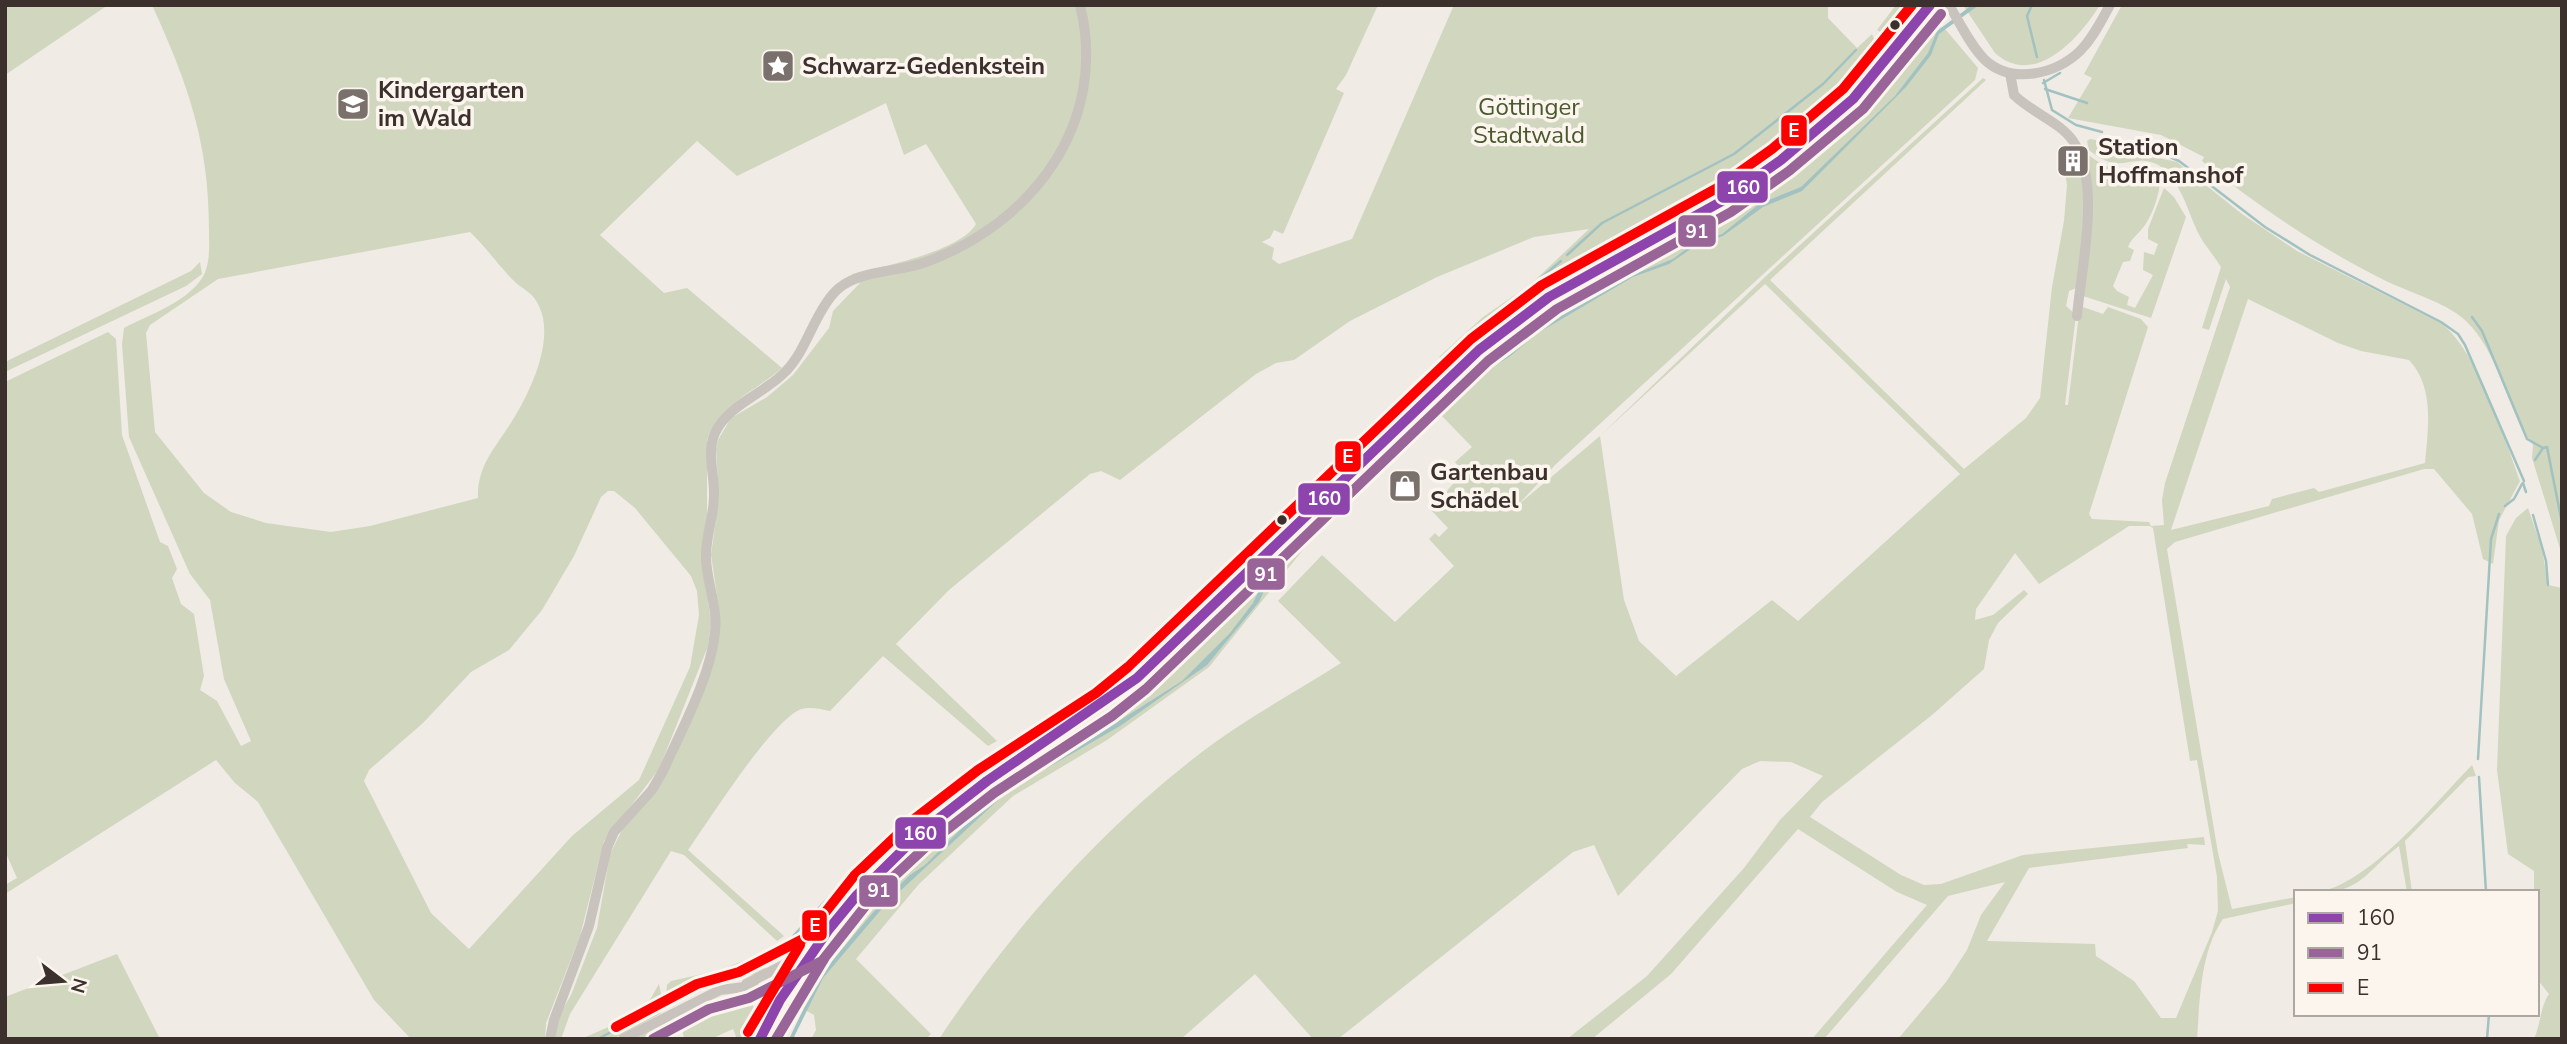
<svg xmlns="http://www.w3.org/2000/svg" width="2567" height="1044" viewBox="0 0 2567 1044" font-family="'Nunito Sans',sans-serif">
<rect width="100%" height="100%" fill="#f0ebe5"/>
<g fill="#d1d6bf" fill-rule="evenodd">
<path d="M 5,5 L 108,5 L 5,75 Z"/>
<path d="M 152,5 L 1378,5 L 1346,75 L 1336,89 L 1344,93 L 1283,234 L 1274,230 L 1270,238 L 1262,242 L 1274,248 L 1272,259 L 1279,264 L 1352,239 L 1454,5 L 1828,5 L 1828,18 L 1857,48 L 1872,34 L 1879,50 C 1869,68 1851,82 1837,97 C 1747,189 1646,225 1541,293 C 1509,314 1482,343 1452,368 L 1439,357 L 1483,317 L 1531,284 L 1589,229 L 1534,237 L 1437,277 L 1350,321 L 1294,360 L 1276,363 L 1256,374 L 1120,480 L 1101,471 L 1090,474 L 949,590 L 896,644 L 997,741 L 988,746 L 883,656 L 830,711 C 820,709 809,706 799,710 C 769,725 710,819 688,850 L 784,936 L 777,941 L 684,855 L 671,851 L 570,1014 L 561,1039 L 555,1039 L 559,1016 L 571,995 L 597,928 L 610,854 L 623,828 L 658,788 L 718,645 L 720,615 L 711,555 L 719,498 L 716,449 L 718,440 L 731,418 L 767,397 L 793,375 L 829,328 L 833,311 L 860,283 L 852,274 C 882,267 961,251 976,224 L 926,144 L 904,155 L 886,103 L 737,176 L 697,141 L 600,235 L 664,293 L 687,288 L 782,368 C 756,391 719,404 707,440 L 707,591 L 711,624 L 708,646 L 659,769 L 604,841 L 580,936 L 546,1023 L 545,1039 L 411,1039 L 374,1000 L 258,802 L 235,783 L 216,760 L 5,894 L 5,885 L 17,878 L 5,851 L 5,382 L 108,332 L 116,339 L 122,435 L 160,542 L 168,546 L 177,569 L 172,578 L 181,604 L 194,614 L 204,676 L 200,690 L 217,701 L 241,746 L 251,741 L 224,679 L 210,600 L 190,574 L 129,437 L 122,344 L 124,328 C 148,315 183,304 200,281 C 211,267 209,247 209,230 C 209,142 188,84 152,5 ZM 470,232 C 486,247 498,265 513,280 C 522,289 533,292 539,306 C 556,341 528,397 509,426 C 493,450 477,468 478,498 L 370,526 L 331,532 L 266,523 L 231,512 L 204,493 L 155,432 L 146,333 L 150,325 L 218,279 ZM 608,491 L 614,491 L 635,508 L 691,576 L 697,591 L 699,615 L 690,667 L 639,780 L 572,836 L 469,949 L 431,913 L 364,781 L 369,770 L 423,723 L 471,672 L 509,650 L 542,610 L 574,556 L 601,497 Z"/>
<path d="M 1896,5 L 1908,5 L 1898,11 L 1900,15 L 1894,23 L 1897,27 L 1889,38 L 1877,30 Z"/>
<path d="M 1963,5 L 2100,5 C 2080,37 2035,89 1995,53 Z"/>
<path d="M 2122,5 L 2562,5 L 2562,555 L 2532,458 L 2533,445 C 2505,407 2500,353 2465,320 C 2445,302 2408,292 2384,280 C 2318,247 2259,207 2202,161 L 2204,157 L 2161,135 L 2068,118 L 2092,78 L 2084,74 Z"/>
<path d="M 1935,25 L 1946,30 L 1978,68 L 1975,80 L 1555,465 L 1518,505 L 1600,436 L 1766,276 L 1983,78 L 1986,80 L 1770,280 L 1964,469 L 2026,418 L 2040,398 L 2052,287 L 2064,221 L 2067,185 L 2062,154 L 2075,151 L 2085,190 L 2079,287 L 2069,291 L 2066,306 L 2076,315 L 2065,405 L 2068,405 L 2080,306 L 2103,314 L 2108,307 L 2141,319 L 2148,327 L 2089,514 L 2092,519 L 2149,522 L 2151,526 L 2164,525 L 2162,500 L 2165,483 L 2230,287 L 2226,279 L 2209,330 L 2202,328 L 2221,267 C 2213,254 2200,240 2195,226 C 2187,207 2176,171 2154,163 C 2127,154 2120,176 2089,150 L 2087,141 L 2090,139 L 2108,142 L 2108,147 L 2177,162 L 2242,214 L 2297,251 L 2441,323 C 2478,352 2504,436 2520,481 L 2499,520 L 2493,564 L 2483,559 L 2472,514 L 2434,469 L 2424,469 L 2175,542 L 2167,549 L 2218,853 L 2232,909 L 2296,897 L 2296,903 L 2223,919 C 2200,952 2200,1000 2197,1039 L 1898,1039 L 1946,982 L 1967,950 L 1981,915 L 2005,882 L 1948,896 L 1824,1039 L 1812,1039 L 1927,905 L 1897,892 L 1798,829 L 1671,974 L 1592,1039 L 1567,1039 L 1647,976 L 1744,868 L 1780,820 L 1823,776 L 1791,762 L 1760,761 L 1742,769 L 1618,896 L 1594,845 L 1573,852 L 1338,1039 L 1313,1039 L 1255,974 L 1181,1039 L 939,1039 C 1012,928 1107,822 1214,743 C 1254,714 1299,690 1341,663 L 1278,601 L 1322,555 L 1395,622 L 1454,566 L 1429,539 L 1435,533 L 1439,537 L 1448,528 L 1431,510 L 1463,472 L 1455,462 L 1472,447 L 1440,414 L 1470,385 L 1462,376 C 1535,306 1625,268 1711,216 C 1800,161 1859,109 1926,29 ZM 1765,284 L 1960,474 L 1798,621 L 1772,600 L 1676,676 L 1639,641 L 1624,600 L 1600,436 ZM 2248,299 L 2338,343 L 2361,351 L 2409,360 C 2435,388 2428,428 2425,463 L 2319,492 L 2314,488 L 2272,499 L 2269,506 L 2171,530 ZM 2129,526 L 2150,526 L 2153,528 L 2190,761 L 2197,760 L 2217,877 L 2218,911 L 2212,932 L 2176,1018 L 2161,1018 L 2134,981 L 2096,956 L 2095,944 L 1987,941 L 2029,868 L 2188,848 L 2187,844 L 2205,845 L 2204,837 L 2023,855 L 1941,884 L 1924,885 L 1901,875 L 1810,817 L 1822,802 L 1932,715 L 1984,669 L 1989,640 L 1998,623 L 2028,594 L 2024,590 L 1993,615 L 1975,620 L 1976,609 L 2015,553 L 2039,584 Z"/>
<path d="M 2081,149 C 2092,158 2102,166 2116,169 C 2133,172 2146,162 2160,176 C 2161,191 2153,213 2145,225 C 2139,234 2132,237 2128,247 L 2134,250 L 2130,261 L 2123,262 L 2113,286 L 2117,291 L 2129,297 L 2127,305 L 2135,308 L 2153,275 L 2143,270 L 2144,252 L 2154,255 L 2158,244 L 2148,239 L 2148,229 L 2164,188 L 2174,197 L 2186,217 L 2151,318 L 2083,296 L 2088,222 Z"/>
<path d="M 200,262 L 202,274 L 186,286 L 5,372 L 5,362 L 191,271 Z"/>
<path d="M 1340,499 L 1347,505 L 1310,541 L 1209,667 L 1107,740 L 1013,796 L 919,884 L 856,959 L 931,1034 L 926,1039 L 811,1039 L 816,1030 L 814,1015 L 798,1006 L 795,999 L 869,895 L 914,849 L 977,798 L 1067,740 L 1145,683 L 1308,526 Z"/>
<path d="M 2528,508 L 2542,549 L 2548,585 L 2562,588 L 2562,1039 L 2534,1039 C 2541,1024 2540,1007 2549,994 L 2537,979 L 2537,892 L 2534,892 L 2534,871 L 2508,854 L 2497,770 L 2506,536 L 2516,518 Z"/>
<path d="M 2472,765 L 2476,776 L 2468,777 L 2405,841 L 2412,892 L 2407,892 L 2399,846 C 2369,868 2362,892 2321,892 C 2376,877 2432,806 2472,765 Z"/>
<path d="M 773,950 L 778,954 L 766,962 L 765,970 L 760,973 L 720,982 L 673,1004 L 666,997 L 667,985 L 671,981 L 716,971 Z"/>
<path d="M 117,954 L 160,1039 L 5,1039 L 5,997 Z"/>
<path d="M 659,984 L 664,1009 L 660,1014 L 613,1039 L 581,1039 L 643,1012 Z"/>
<path d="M 730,998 L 749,1001 L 758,1012 L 754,1026 L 744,1039 L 737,1039 L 733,1029 L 711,1039 L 684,1039 L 681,1021 L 684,1012 Z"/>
<path d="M 668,1021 L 674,1025 L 675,1039 L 634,1039 Z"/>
</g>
<path fill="#a1c2c1" d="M 1972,5 L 1979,5 L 1939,34 L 1931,55 L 1906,87 L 1802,191 L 1763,207 L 1723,236 L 1695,246 L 1669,264 L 1633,277 L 1538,333 L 1509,357 L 1468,382 L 1306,541 L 1267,584 L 1259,602 L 1207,665 L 1120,726 L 1009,790 L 885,905 L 823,978 L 793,1039 L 789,1039 L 820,975 L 882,902 L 910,875 L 925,865 L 990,800 L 1014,783 L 1059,759 L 1182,681 L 1230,633 L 1253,603 L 1263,582 L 1450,393 L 1466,380 L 1506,355 L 1536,330 L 1632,275 L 1673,259 L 1695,242 L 1722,234 L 1759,204 L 1801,187 L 1895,96 L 1928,53 L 1937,31 Z"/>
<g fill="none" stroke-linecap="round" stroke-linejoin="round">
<g stroke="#a1c2c1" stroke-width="2.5">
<path d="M 2032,5 L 2027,16 L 2037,57"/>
<path d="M 2044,80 L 2052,110 L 2076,125 L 2102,132"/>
<path d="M 2043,83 L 2060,73"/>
<path d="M 2045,89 L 2087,103"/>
<path d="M 2112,144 L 2156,151 L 2179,161 L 2265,227 L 2310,255 L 2441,322 L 2458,334 L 2465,345 L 2524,481"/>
<path d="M 1567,255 L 1602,223 L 1734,154 L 1823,84 L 1856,50"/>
<path d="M 1516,299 L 1561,261"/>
<path d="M 2472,317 L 2482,331 L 2527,439 L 2543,448"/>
<path d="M 1471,334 L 1509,304"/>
<path d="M 1455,348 L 1463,340"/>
<path d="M 1407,394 L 1449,354"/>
<path d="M 1390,410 L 1400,400"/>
<path d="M 1368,432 L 1383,416"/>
<path d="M 1353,445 L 1359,440"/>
<path d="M 2535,460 L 2543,448 L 2547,447 L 2562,523"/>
<path d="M 2523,483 L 2526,492"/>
<path d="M 2505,506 L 2514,499 L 2522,484"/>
<path d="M 2533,515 L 2546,561 L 2548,585"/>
<path d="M 1005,748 L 1133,659 L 1209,584"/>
<path d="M 2478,759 L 2491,539 L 2499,514"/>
<path d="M 2479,777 L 2486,892"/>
<path d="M 673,999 L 786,944 L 839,886 L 921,808 L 995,755"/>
<path d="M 684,1025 L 734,1005 L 735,1000"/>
<path d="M 598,1039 L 657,1007"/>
<path d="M 650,1039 L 672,1029"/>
<path d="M 2487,1039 L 2489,1014"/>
</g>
<g stroke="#c9c3be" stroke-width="10">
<path d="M 1949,5 C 1960,23 1970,45 1985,60 C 2012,85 2056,74 2080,51 C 2093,38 2101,21 2110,5"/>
<path d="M 2010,73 L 2014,95 C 2031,112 2060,122 2073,141 C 2102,182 2081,269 2077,316"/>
<path d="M 746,984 L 811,951"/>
<path d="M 550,1039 L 554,1020 L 589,926 L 607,848 L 614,832 L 652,790 L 663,771 C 681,731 711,676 715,632 C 718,607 707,584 706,559 C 705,538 714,517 714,496 C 715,475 706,453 715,433 C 727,405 766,393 786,371 C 807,349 813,317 833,294 C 854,269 897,273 926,262 C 1033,223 1109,122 1080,5"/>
<path d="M 623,1039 L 720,990 L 753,986 L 780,1002"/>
</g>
<path stroke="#b8b1ad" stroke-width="12" d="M 760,1039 C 810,934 893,847 987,781 C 1037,746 1089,716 1137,678 L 1479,350 L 1549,297 L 1724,200 L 1781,160 L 1853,99 L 1930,5"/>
<defs>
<path id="bus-1" d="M 760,1039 L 780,1000 L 829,929 L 857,895 L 919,834 L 987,781 L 1137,678 L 1479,350 L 1549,297 L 1724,200 L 1781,160 L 1853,99 L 1930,5"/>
<g id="bus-2">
<path d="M 653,1039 L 709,1009 L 749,998 L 822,961 L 874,895 L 931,842 L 994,793 L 1112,716 L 1146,689 L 1488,361 L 1557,309 L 1731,212 L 1789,171 L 1863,109 L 1941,14"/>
<path d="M 776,1039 L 824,959"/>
</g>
<g id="bus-3">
<path d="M 616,1027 L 697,984 L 739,972 L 805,938 L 854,876 L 913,820 L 978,770 L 1096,693 L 1128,667 L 1471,339 L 1542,285 L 1717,188 L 1772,149 L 1843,89 L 1912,5"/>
<path d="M 748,1032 L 800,945"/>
</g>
</defs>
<use href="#bus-1" stroke="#fbf5ee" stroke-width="16"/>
<use href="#bus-2" stroke="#fbf5ee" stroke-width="16"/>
<use href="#bus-3" stroke="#fbf5ee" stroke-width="16"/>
<use href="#bus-1" stroke="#8e44ad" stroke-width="10"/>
<use href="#bus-2" stroke="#996498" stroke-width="10"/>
<use href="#bus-3" stroke="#f00" stroke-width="10"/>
</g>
<defs>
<symbol id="sight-square" viewBox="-11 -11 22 22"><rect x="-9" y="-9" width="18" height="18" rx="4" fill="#7a716c" stroke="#fbf5ee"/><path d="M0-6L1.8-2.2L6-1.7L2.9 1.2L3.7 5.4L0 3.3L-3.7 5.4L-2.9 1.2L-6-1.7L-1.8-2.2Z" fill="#fff"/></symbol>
<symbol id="school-square" viewBox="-11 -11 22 22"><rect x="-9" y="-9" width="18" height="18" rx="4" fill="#7a716c" stroke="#fbf5ee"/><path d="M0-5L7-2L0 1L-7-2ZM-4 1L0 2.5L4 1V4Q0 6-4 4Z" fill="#fff"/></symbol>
<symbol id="building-square" viewBox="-11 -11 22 22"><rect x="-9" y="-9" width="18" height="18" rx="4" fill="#7a716c" stroke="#fbf5ee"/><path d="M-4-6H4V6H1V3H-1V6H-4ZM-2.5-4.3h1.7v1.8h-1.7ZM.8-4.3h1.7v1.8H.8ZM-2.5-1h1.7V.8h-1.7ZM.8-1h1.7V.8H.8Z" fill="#fff"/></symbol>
<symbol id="shop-square" viewBox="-11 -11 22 22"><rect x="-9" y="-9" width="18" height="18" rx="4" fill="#7a716c" stroke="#fbf5ee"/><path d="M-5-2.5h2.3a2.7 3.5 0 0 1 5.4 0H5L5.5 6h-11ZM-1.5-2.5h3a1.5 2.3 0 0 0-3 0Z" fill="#fff"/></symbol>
</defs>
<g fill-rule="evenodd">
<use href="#sight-square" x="759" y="47" width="38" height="38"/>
<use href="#school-square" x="334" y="85" width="38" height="38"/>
<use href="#building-square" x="2054" y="142" width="38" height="38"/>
<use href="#shop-square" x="1386" y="467" width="38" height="38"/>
</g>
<g fill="#3b302b" stroke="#fbf5ee" stroke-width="2.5">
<circle cx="1895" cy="25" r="6"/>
<circle cx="1282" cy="520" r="6"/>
</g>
<g text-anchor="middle" stroke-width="7" stroke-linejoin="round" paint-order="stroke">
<g font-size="24" font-weight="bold" fill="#3b302b" stroke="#fbf5ee" text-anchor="start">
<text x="802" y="74">Schwarz-Gedenkstein</text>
<text x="378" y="98">Kindergarten<tspan x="378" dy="28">im Wald</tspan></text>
<text x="2098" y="155">Station<tspan x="2098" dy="28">Hoffmanshof</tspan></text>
<text x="1430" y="480">Gartenbau<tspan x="1430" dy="28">Schädel</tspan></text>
</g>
<g font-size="24" fill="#4a5a2e" stroke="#fbf5ee">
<text x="1529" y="115">Göttinger<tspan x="1529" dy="28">Stadtwald</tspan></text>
</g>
</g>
<g stroke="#fbf5ee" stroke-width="2.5">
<rect x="1780" y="114" width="28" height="33" rx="7" fill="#f00"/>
<rect x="1716" y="170" width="53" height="34" rx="7" fill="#8e44ad"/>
<rect x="1677" y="214" width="40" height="34" rx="7" fill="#996498"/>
<rect x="1334" y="440" width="28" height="33" rx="7" fill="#f00"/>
<rect x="1297" y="482" width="54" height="34" rx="7" fill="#8e44ad"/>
<rect x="1246" y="557" width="40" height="34" rx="7" fill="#996498"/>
<rect x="894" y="816" width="53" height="34" rx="7" fill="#8e44ad"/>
<rect x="858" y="874" width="41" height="34" rx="7" fill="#996498"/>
<rect x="801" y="909" width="27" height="33" rx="7" fill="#f00"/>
</g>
<g font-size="19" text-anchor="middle" font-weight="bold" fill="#fff">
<text x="1794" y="137">E</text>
<text x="1743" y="194">160</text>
<text x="1697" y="238">91</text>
<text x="1348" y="463">E</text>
<text x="1324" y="505">160</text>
<text x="1266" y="581">91</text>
<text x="920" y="840">160</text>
<text x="879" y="897">91</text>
<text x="815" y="932">E</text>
</g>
<rect width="2567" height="1044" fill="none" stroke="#3b302b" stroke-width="14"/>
<rect x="2294" y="890" width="245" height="126" fill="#fbf5ee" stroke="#aea6a0" stroke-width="2"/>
<rect x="2308" y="913" width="35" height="10" fill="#8e44ad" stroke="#aea6a0" stroke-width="2"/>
<text x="2357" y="925" font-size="21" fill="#3b302b">160</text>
<rect x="2308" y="948" width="35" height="10" fill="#996498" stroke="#aea6a0" stroke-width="2"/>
<text x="2357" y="960" font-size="21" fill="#3b302b">91</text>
<rect x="2308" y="983" width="35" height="10" fill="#ff0000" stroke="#aea6a0" stroke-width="2"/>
<text x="2357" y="995" font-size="21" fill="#3b302b">E</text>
<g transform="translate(63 981) rotate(106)" stroke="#fbf5ee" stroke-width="5" paint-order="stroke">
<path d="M0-5L12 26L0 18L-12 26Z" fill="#3b302b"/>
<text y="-10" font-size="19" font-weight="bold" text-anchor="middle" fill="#3b302b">N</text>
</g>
</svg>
